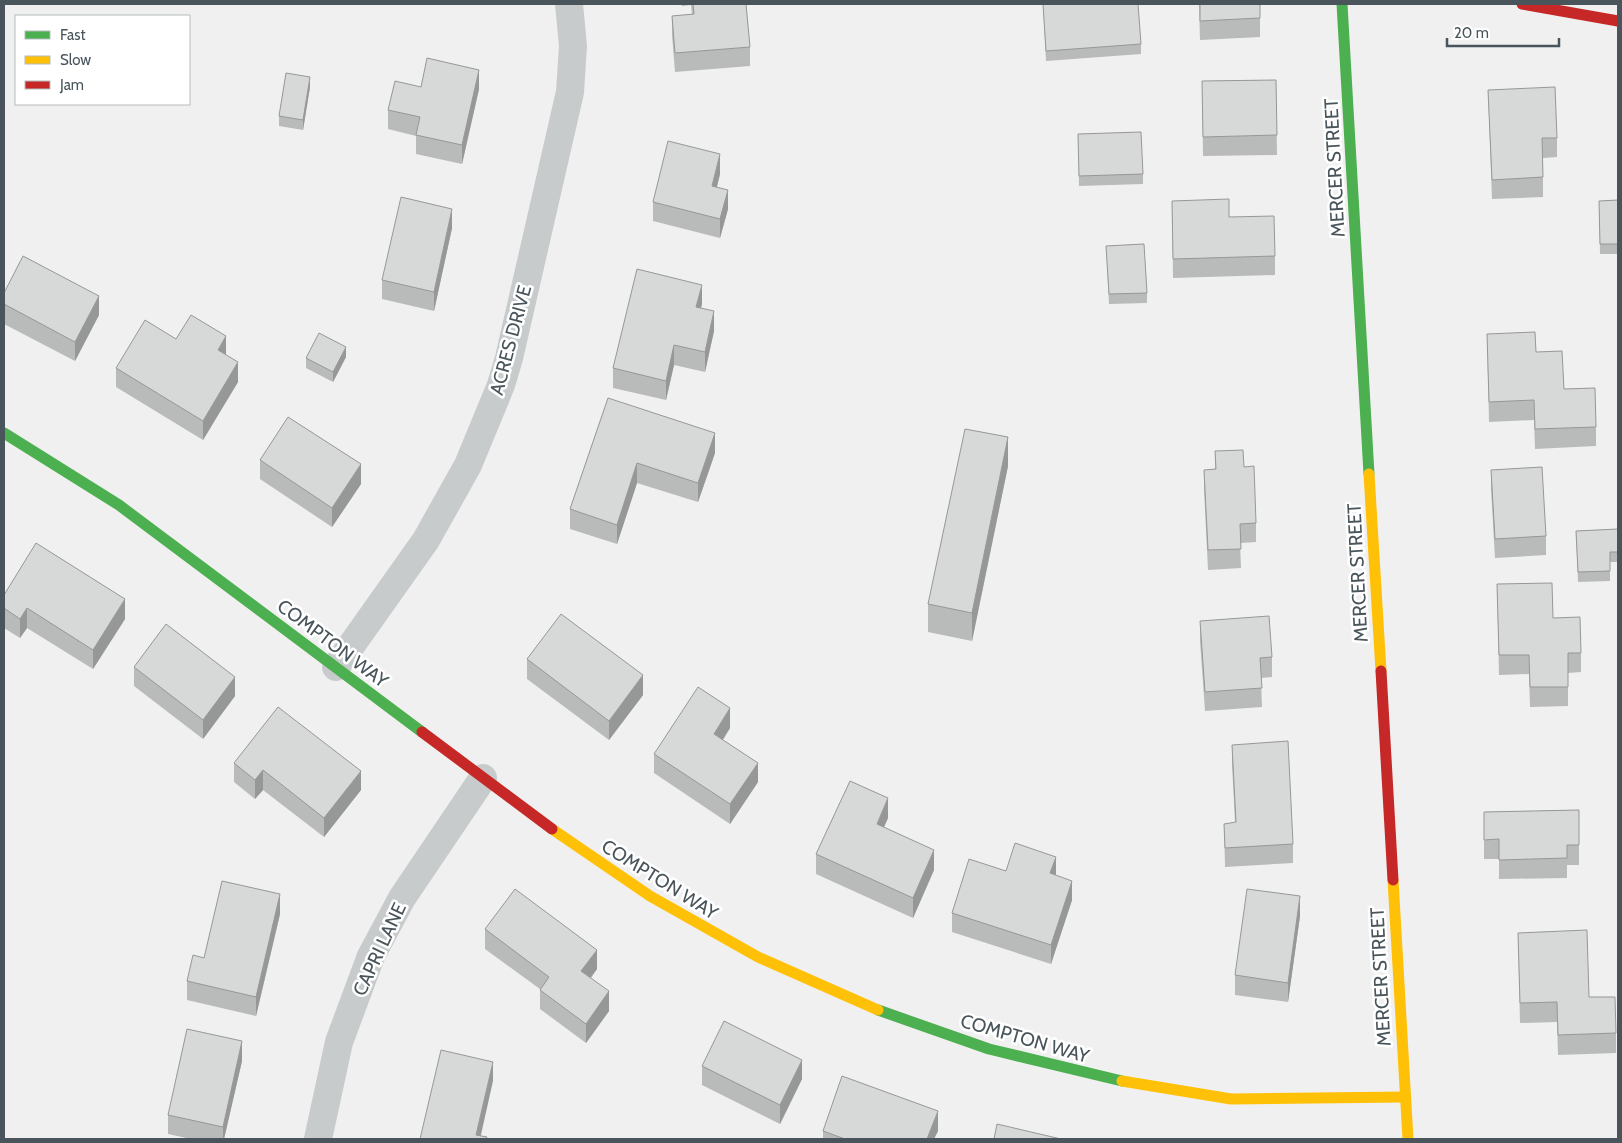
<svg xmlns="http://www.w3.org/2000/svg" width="1622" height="1143" viewBox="0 0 1622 1143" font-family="Cabin,sans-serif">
<rect width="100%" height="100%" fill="#f1f0f0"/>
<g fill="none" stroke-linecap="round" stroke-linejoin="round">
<g stroke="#c8cbcc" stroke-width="28">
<path d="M 336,667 L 426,540 L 468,465 L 501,385 L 509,358 L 570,92 L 573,46 L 569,4"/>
<path d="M 318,1139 L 339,1042 L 371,956 L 402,898 L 483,778"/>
</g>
<g stroke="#4caf50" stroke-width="11">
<path d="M 1342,4 L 1369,474"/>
<path d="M 4,433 L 119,505 L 422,732"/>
<path d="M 878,1010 L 989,1049 L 1122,1081"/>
</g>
<g stroke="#ffc107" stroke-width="11">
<path d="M 1369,474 L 1381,671"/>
<path d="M 552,829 L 650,896 L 758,957 L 878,1010"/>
<path d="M 1393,880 L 1408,1139"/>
<path d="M 1122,1081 L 1231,1099 L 1405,1097"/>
</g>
<g stroke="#c62828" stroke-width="11">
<path d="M 1522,4 L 1618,21"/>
<path d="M 1381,671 L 1393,880"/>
<path d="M 422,732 L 552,829"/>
</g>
</g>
<g fill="#b9baba">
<path d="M 681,4 L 746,4 L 750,47 L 750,66 L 675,72 L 672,35 L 672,16 L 692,14 L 691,5 L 682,6 Z"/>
<path d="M 1043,4 L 1141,44 L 1141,54 L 1046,61 Z"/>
<path d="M 1199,4 L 1260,4 L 1260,37 L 1200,40 Z"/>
<path d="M 1276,80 L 1277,155 L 1203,156 L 1202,81 Z"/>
<path d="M 310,87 L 303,130 L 279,126 L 279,116 Z"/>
<path d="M 421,87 L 479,89 L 462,164 L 416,154 L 416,136 L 388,129 L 388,110 Z"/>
<path d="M 1488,90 L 1557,138 L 1557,157 L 1543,158 L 1543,197 L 1492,199 Z"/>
<path d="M 1078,134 L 1143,174 L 1143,184 L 1079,186 Z"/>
<path d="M 720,174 L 717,187 L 728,209 L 720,238 L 653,221 L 653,202 Z"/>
<path d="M 1618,200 L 1618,254 L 1600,254 L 1599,201 Z"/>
<path d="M 1172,201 L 1229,217 L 1275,256 L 1275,275 L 1173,278 Z"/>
<path d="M 452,228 L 434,311 L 382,299 L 382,280 Z"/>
<path d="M 1106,246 L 1147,293 L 1147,303 L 1109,304 Z"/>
<path d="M 4,293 L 99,315 L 75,361 L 4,324 Z"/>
<path d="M 702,304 L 701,308 L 714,331 L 705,372 L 674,365 L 666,400 L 613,388 L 613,368 Z"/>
<path d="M 1487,334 L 1536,352 L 1564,389 L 1596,427 L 1596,446 L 1535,449 L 1534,420 L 1489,422 Z"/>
<path d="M 176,339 L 226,356 L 238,382 L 203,440 L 116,387 L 116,368 Z"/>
<path d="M 346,357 L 333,382 L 306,368 L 306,358 Z"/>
<path d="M 608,398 L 715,453 L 698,502 L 637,483 L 617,544 L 570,529 L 570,509 Z"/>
<path d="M 1215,451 L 1244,467 L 1256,523 L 1256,542 L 1240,543 L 1241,568 L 1208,570 L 1204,489 L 1204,470 L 1215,469 Z"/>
<path d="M 260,460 L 361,484 L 332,527 L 260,479 Z"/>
<path d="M 1008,466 L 972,641 L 928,632 L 928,604 Z"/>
<path d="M 1491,470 L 1546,536 L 1546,555 L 1495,558 L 1491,489 Z"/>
<path d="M 1618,529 L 1618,562 L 1610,562 L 1610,581 L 1578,582 L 1576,531 Z"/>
<path d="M 1497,584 L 1553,618 L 1581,653 L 1581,672 L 1568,673 L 1568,706 L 1530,707 L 1529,674 L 1499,675 Z"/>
<path d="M 4,595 L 125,619 L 93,669 L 27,628 L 20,638 L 4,628 Z"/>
<path d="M 1200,621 L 1272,657 L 1272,677 L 1261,678 L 1262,707 L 1205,711 L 1200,641 Z"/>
<path d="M 527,659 L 643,695 L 609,740 L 527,679 Z"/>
<path d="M 134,667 L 235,696 L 203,739 L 134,686 Z"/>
<path d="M 730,728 L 723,740 L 758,782 L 730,824 L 654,773 L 654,754 Z"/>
<path d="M 1232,745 L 1293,844 L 1293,863 L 1225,867 L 1224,824 L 1235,823 L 1232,764 Z"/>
<path d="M 234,763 L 361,790 L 324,837 L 263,790 L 255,799 L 234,782 Z"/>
<path d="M 1579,810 L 1579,865 L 1567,865 L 1567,878 L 1499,879 L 1499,859 L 1484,859 L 1484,812 Z"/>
<path d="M 888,818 L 884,827 L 934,870 L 913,918 L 816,874 L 816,854 Z"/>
<path d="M 1006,871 L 1056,875 L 1072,900 L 1051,964 L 952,932 L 952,913 Z"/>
<path d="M 280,914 L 256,1016 L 187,1000 L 187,981 Z"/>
<path d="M 1300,916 L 1288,1002 L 1235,995 L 1235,975 Z"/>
<path d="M 485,929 L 597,969 L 591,978 L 609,1011 L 586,1043 L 540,1009 L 540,989 L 485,949 Z"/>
<path d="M 1518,933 L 1616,1033 L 1616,1053 L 1558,1055 L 1557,1022 L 1520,1023 Z"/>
<path d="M 242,1061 L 224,1139 L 191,1139 L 168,1134 L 168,1115 Z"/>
<path d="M 702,1066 L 802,1079 L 780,1124 L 702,1085 Z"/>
<path d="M 823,1131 L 938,1131 L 934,1139 L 823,1139 Z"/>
</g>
<g fill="#969797">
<path d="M 479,70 L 479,89 L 462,164 L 462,145 Z"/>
<path d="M 310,77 L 310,87 L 303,130 L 303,120 Z"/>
<path d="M 720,154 L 720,174 L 712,206 L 712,186 Z"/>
<path d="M 728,190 L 728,209 L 720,238 L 720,219 Z"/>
<path d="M 452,209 L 452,228 L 434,311 L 434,292 Z"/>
<path d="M 702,285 L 702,304 L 696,326 L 696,307 Z"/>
<path d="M 99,296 L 99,315 L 75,361 L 75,342 Z"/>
<path d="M 714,311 L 714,331 L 705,372 L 705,352 Z"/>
<path d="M 226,336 L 226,355 L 218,350 Z"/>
<path d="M 674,345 L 674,365 L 666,400 L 666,381 Z"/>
<path d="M 346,347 L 346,357 L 333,382 L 333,372 Z"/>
<path d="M 238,362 L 238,382 L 203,440 L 203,421 Z"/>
<path d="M 715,433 L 715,453 L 698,502 L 698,483 Z"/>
<path d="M 1008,437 L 1008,466 L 972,641 L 972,613 Z"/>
<path d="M 637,463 L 637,483 L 617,544 L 617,525 Z"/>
<path d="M 361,464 L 361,484 L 332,527 L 332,508 Z"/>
<path d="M 125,599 L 125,619 L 93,669 L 93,650 Z"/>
<path d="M 27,608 L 27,628 L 20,638 L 20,619 Z"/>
<path d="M 643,675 L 643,695 L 609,740 L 609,721 Z"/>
<path d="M 235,677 L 235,696 L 203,739 L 203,720 Z"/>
<path d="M 730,708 L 730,728 L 714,753 L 714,734 Z"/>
<path d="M 758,763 L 758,782 L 730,824 L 730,804 Z"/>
<path d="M 263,770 L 263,790 L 255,799 L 255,780 Z"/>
<path d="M 361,771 L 361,790 L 324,837 L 324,818 Z"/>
<path d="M 888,798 L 888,818 L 877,843 L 877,824 Z"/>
<path d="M 934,850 L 934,870 L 913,918 L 913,898 Z"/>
<path d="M 1056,857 L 1056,876 L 1050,873 Z"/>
<path d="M 1072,881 L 1072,900 L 1051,964 L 1051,945 Z"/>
<path d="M 280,894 L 280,914 L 256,1016 L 256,997 Z"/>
<path d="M 1300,896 L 1300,916 L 1288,1002 L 1288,983 Z"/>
<path d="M 597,950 L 597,969 L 581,990 L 581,971 Z"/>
<path d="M 609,991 L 609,1011 L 586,1043 L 586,1024 Z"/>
<path d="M 242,1041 L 242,1061 L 224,1139 L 223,1139 L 223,1127 Z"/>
<path d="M 802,1060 L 802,1079 L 780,1124 L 780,1105 Z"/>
<path d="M 493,1062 L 493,1081 L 480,1139 L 476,1135 Z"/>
<path d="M 938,1111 L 938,1131 L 934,1139 L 927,1139 Z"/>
</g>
<g fill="#d7d8d8" stroke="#969797">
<path d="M 693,4 L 746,4 L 750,47 L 675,53 L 672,16 L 694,14 Z"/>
<path d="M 1043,4 L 1138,4 L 1141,44 L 1046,51 Z"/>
<path d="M 1200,4 L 1260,4 L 1260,18 L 1200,21 Z"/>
<path d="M 427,58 L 479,70 L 462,145 L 416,135 L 420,117 L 388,110 L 395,81 L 421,87 Z"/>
<path d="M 286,73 L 310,77 L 303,120 L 279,116 Z"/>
<path d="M 1276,80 L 1277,135 L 1203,137 L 1202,81 Z"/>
<path d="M 1555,87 L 1557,138 L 1542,138 L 1543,177 L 1492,180 L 1488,90 Z"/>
<path d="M 1141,132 L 1143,174 L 1079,176 L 1078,134 Z"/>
<path d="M 668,141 L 720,154 L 712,186 L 728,190 L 720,219 L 653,202 Z"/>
<path d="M 401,197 L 452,209 L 434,292 L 382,280 Z"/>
<path d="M 1229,199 L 1229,217 L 1274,216 L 1275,256 L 1173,259 L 1172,201 Z"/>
<path d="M 1618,200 L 1618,244 L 1600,244 L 1599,201 Z"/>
<path d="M 1144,244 L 1147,293 L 1109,294 L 1106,246 Z"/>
<path d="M 23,256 L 99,296 L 75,342 L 4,304 L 4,293 Z"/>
<path d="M 637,269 L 702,285 L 696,307 L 714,311 L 705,352 L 674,345 L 666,381 L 613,368 Z"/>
<path d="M 191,315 L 226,336 L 218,350 L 238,362 L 203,421 L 116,368 L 145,320 L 176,339 Z"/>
<path d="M 1535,332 L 1536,352 L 1562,351 L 1564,389 L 1595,388 L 1596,427 L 1535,429 L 1534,400 L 1489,402 L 1487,334 Z"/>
<path d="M 319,333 L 346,347 L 333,372 L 306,358 Z"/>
<path d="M 608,398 L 715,433 L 698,483 L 637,463 L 617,525 L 570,509 Z"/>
<path d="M 288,417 L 361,464 L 332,508 L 260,460 Z"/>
<path d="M 965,429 L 1008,437 L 972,613 L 928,604 Z"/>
<path d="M 1243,450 L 1244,467 L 1254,466 L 1256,523 L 1240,524 L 1241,549 L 1208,550 L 1204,470 L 1216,469 L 1215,451 Z"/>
<path d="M 1542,467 L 1546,536 L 1495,539 L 1491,470 Z"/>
<path d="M 1618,529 L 1618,552 L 1610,552 L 1610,571 L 1578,572 L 1576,531 Z"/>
<path d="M 36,543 L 125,599 L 93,650 L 27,608 L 20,619 L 4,608 L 4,595 Z"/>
<path d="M 1552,583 L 1553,618 L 1580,617 L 1581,653 L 1568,653 L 1568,687 L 1530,687 L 1529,655 L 1499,655 L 1497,584 Z"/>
<path d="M 561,614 L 643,675 L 609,721 L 527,659 Z"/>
<path d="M 1269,616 L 1272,657 L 1260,658 L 1262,688 L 1205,692 L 1200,621 Z"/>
<path d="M 166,624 L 235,677 L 203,720 L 134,667 Z"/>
<path d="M 698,687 L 730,708 L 714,734 L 758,763 L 730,804 L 654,754 Z"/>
<path d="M 278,707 L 361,771 L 324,818 L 263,770 L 255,780 L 234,763 Z"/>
<path d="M 1288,741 L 1293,844 L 1225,848 L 1224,824 L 1236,822 L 1232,745 Z"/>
<path d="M 850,781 L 888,798 L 877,824 L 934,850 L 913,898 L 816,854 Z"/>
<path d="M 1579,810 L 1579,845 L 1567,845 L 1567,858 L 1499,860 L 1499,839 L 1484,840 L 1484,812 Z"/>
<path d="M 1015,843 L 1056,857 L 1050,873 L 1072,881 L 1051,945 L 952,913 L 969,859 L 1006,871 Z"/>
<path d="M 222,881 L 280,894 L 256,997 L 187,981 L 193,955 L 204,958 Z"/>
<path d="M 515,889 L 597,950 L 581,971 L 609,991 L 586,1024 L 540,990 L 549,977 L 485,929 Z"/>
<path d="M 1247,889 L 1300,896 L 1288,983 L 1235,975 Z"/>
<path d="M 1587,930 L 1589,997 L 1615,997 L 1616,1033 L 1558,1035 L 1557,1002 L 1520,1003 L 1518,933 Z"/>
<path d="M 724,1021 L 802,1060 L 780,1105 L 702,1066 Z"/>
<path d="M 187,1029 L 242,1041 L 223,1127 L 168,1115 Z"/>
<path d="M 441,1050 L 493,1062 L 476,1135 L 487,1137 L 486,1139 L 420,1139 Z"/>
<path d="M 842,1076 L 938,1111 L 927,1139 L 845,1139 L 823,1131 Z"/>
<path d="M 997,1124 L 1061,1139 L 994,1139 Z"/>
</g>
<g text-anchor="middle" stroke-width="5" stroke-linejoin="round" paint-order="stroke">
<g font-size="19" fill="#49555b" stroke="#fff">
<text transform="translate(1334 168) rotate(-93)" y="7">MERCER STREET</text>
<text transform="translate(510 340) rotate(-75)" y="7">ACRES DRIVE</text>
<text transform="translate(1357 573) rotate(-93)" y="7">MERCER STREET</text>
<text transform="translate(333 643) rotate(37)" y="7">COMPTON WAY</text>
<text transform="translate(660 879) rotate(32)" y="7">COMPTON WAY</text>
<text transform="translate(379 949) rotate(-65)" y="7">CAPRI LANE</text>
<text transform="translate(1380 977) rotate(-93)" y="7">MERCER STREET</text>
<text transform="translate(1025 1038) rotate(16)" y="7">COMPTON WAY</text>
</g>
</g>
<rect width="1622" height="1143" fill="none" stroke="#49555b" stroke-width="10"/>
<rect x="15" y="15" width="175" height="90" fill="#ffffff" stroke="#b6bbbd"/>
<rect x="25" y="31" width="25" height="8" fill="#4caf50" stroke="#b6bbbd"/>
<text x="60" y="40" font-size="15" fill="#49555b">Fast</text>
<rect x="25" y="56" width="25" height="8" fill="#ffc107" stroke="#b6bbbd"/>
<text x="60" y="65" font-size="15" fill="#49555b">Slow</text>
<rect x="25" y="81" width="25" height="8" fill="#c62828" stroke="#b6bbbd"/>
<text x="60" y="90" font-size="15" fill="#49555b">Jam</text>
<path d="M1447 38v8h112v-8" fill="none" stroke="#49555b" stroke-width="2.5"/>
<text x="1454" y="38" font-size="15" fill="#49555b" stroke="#ffffff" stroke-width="4" paint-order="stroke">20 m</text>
</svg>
